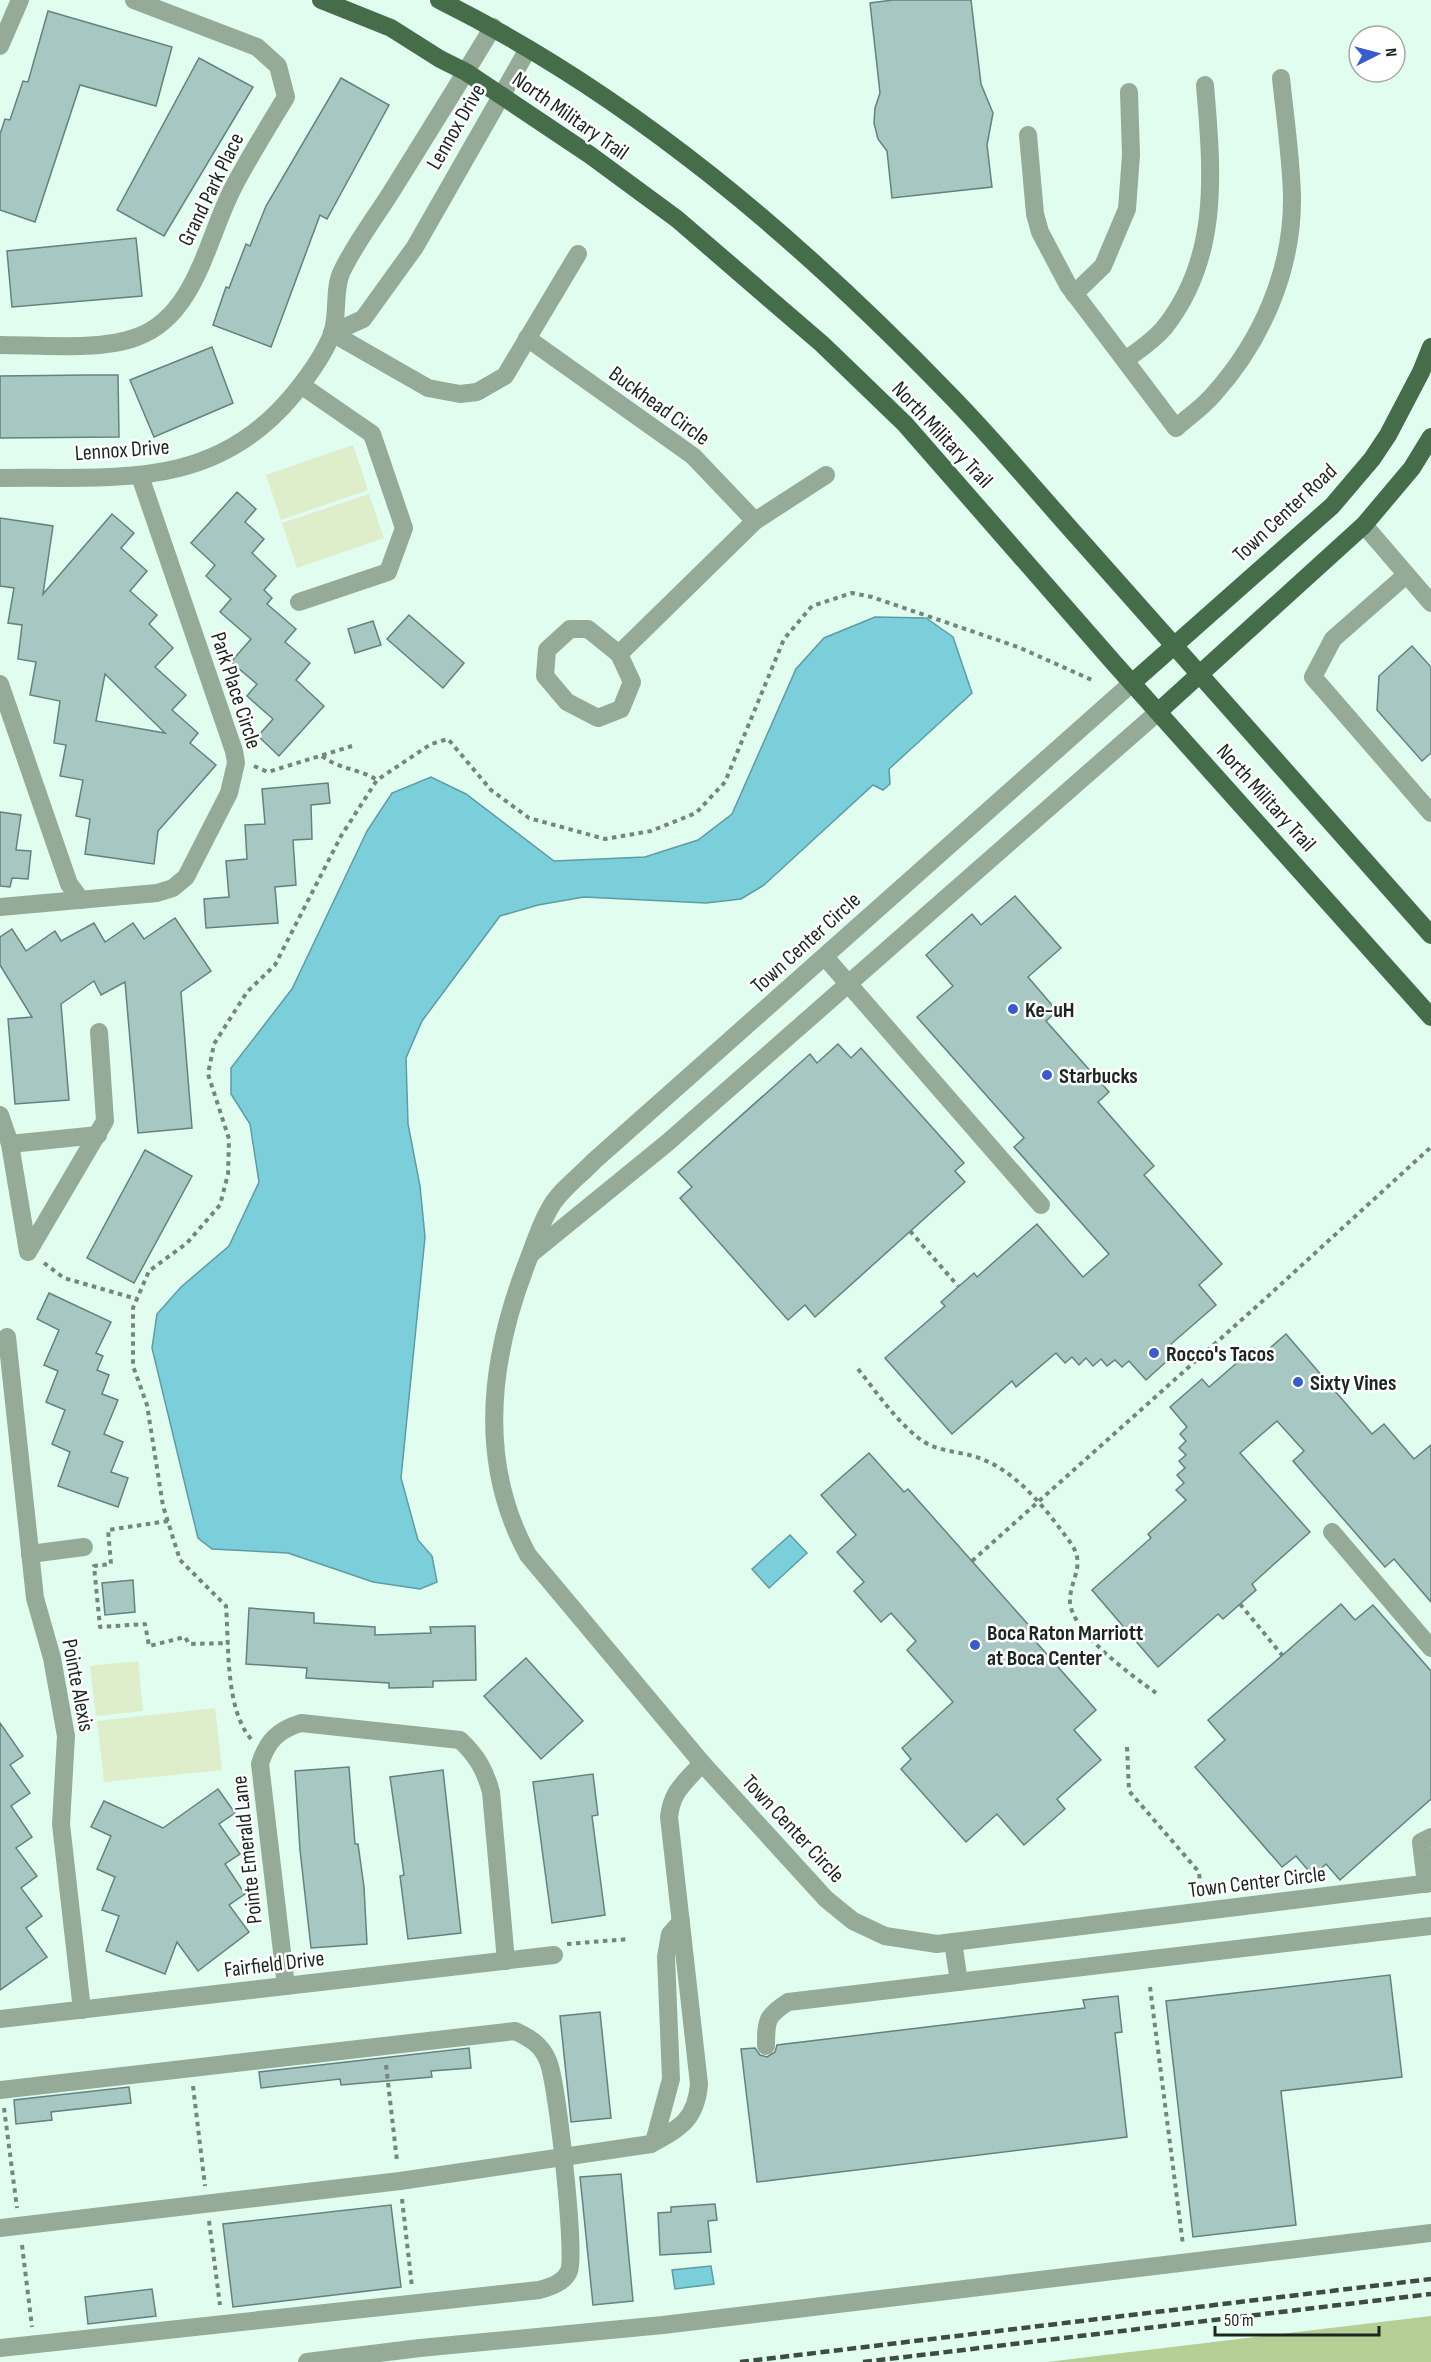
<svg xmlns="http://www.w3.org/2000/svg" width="1431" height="2362" viewBox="0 0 1431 2362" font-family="'Sofia Sans Condensed',sans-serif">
<rect width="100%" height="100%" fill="#e0fdf0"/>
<g fill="#deeeca">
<path d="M 353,445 L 368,490 L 281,520 L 266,475 Z"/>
<path d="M 369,494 L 384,538 L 297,568 L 282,523 Z"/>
<path d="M 138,1661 L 143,1711 L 96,1716 L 90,1666 Z"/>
<path d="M 215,1708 L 222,1770 L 104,1782 L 97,1721 Z"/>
</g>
<path fill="#b6cf94" d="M 1431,2316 L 1431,2362 L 1047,2362 Z"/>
<g fill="#7bcfdb" stroke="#5e9ca3" stroke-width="1.5">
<path d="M 875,617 L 926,618 L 953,637 L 972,693 L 889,769 L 890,784 L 883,790 L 873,785 L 764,885 L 741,899 L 706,903 L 584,897 L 538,905 L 500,916 L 422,1021 L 406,1058 L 408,1124 L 420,1186 L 425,1237 L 401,1478 L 418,1540 L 432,1556 L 437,1582 L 420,1589 L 373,1582 L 288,1553 L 212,1549 L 198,1538 L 152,1348 L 157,1314 L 181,1287 L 229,1246 L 259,1182 L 250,1124 L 231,1094 L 231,1068 L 292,989 L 367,831 L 392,793 L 431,777 L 466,794 L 554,861 L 645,857 L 698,840 L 732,814 L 796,669 L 824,638 Z"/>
<path d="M 790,1535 L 807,1553 L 769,1588 L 752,1569 Z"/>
<path d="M 711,2266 L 714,2284 L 675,2289 L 672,2270 Z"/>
</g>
<g fill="#a7c7c3" stroke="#64827f" stroke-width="1.5" fill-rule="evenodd">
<path d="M 893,0 L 971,0 L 981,84 L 993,113 L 987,145 L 992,187 L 892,198 L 887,151 L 878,139 L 874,123 L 875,108 L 880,93 L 870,3 Z"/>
<path d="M 48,11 L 172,47 L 156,106 L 80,85 L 35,222 L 0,210 L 0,134 L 5,119 L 10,120 L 23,81 L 28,82 Z"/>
<path d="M 199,58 L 253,87 L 164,236 L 117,210 Z"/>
<path d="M 341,78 L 389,105 L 327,219 L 320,215 L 271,347 L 213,325 L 226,287 L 229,288 L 246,244 L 250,246 L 266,206 Z"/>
<path d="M 136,238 L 142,296 L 12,307 L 7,251 Z"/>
<path d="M 212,347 L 233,403 L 154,437 L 130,380 Z"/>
<path d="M 87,375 L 118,375 L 119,437 L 0,438 L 0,376 Z"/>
<path d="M 237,492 L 256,509 L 245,522 L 264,539 L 252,553 L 276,576 L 264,590 L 272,598 L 267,604 L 296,629 L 285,642 L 310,663 L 296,680 L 324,706 L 279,756 L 258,736 L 273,719 L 247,696 L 257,684 L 231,662 L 251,639 L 220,612 L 231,599 L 206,576 L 215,565 L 191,543 Z"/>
<path d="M 112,514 L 134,533 L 121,548 L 147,571 L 130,591 L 157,615 L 149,624 L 173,648 L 155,667 L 186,695 L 172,710 L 198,733 L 190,743 L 216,765 L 158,831 L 154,864 L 85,854 L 90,819 L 76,816 L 83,780 L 60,776 L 66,745 L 54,743 L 60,701 L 30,695 L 36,662 L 18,659 L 22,625 L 8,623 L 14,588 L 0,586 L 0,518 L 53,526 L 43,594 ZM 105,674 L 165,733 L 96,721 Z"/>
<path d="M 409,615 L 464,663 L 443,688 L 387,639 Z"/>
<path d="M 373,621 L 381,645 L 355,653 L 348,629 Z"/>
<path d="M 1412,646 L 1431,667 L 1431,753 L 1422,761 L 1377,710 L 1379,676 Z"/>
<path d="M 328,783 L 330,803 L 311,805 L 312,839 L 293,840 L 296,885 L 275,887 L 278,923 L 206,928 L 204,899 L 229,897 L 226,861 L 247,859 L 245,825 L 265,824 L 262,789 Z"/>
<path d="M 0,812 L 21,815 L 16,850 L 31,851 L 28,879 L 12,878 L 10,887 L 0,886 Z"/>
<path d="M 1015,896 L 1061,948 L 1028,977 L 1057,1011 L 1046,1021 L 1109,1092 L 1098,1102 L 1154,1166 L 1144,1175 L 1222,1264 L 1199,1285 L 1216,1305 L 1171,1344 L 1177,1352 L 1146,1380 L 1129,1361 L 1122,1367 L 1115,1360 L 1107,1366 L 1101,1359 L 1093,1366 L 1086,1358 L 1079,1365 L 1072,1357 L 1065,1363 L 1056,1353 L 1016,1387 L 1012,1381 L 952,1434 L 885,1358 L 945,1306 L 941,1302 L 974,1273 L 977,1277 L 1037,1224 L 1083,1277 L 1109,1254 L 1014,1147 L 1024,1138 L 917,1017 L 953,986 L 926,955 L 972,914 L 981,925 Z"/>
<path d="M 175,918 L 211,971 L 181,992 L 192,1128 L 138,1133 L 125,982 L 101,995 L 94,981 L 61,1004 L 69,1100 L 15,1104 L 8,1019 L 32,1017 L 0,965 L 0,937 L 12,929 L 26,951 L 55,931 L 61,941 L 94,923 L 105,942 L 133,923 L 144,939 Z"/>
<path d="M 838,1044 L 851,1058 L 861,1048 L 964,1163 L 955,1171 L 965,1182 L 815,1317 L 805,1305 L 788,1320 L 680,1198 L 692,1187 L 678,1172 L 810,1054 L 817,1063 Z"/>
<path d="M 145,1150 L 192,1176 L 134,1283 L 87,1258 Z"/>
<path d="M 49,1293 L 111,1322 L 96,1353 L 103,1356 L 97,1370 L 109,1375 L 102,1394 L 118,1400 L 104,1434 L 123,1442 L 111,1472 L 128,1478 L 118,1507 L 58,1486 L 70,1452 L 52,1444 L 65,1410 L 46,1402 L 58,1371 L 44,1365 L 59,1330 L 37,1319 Z"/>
<path d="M 1286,1334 L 1372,1434 L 1384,1424 L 1414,1459 L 1431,1445 L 1431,1602 L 1394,1559 L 1385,1567 L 1293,1461 L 1304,1451 L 1277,1421 L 1240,1453 L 1310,1532 L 1252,1584 L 1256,1590 L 1223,1619 L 1218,1614 L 1158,1667 L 1092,1590 L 1151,1538 L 1148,1534 L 1186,1500 L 1176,1490 L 1184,1483 L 1177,1475 L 1185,1468 L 1179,1461 L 1186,1455 L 1179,1448 L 1186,1441 L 1180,1434 L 1187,1427 L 1170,1407 L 1202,1379 L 1209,1387 L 1254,1348 L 1261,1356 Z"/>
<path d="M 869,1453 L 904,1492 L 908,1489 L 1033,1630 L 1029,1634 L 1096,1710 L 1074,1730 L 1101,1760 L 1057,1799 L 1065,1809 L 1024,1845 L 997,1814 L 966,1842 L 901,1769 L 911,1759 L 902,1748 L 953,1702 L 907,1650 L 916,1641 L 891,1613 L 881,1622 L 854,1591 L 864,1582 L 837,1552 L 856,1535 L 821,1495 Z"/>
<path d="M 133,1580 L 135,1612 L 105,1615 L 102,1583 Z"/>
<path d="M 1341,1604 L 1355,1620 L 1373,1605 L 1431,1671 L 1431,1799 L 1340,1880 L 1326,1864 L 1313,1876 L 1296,1856 L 1282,1867 L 1195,1767 L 1225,1740 L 1208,1720 Z"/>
<path d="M 249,1608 L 314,1613 L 314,1623 L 375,1627 L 375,1635 L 431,1633 L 430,1627 L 475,1626 L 476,1680 L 433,1681 L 433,1687 L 389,1688 L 389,1683 L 306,1678 L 307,1668 L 246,1664 Z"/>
<path d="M 526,1658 L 583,1721 L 541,1759 L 484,1696 Z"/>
<path d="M 0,1723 L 23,1756 L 10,1765 L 30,1793 L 11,1806 L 32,1837 L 16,1848 L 37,1876 L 21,1888 L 42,1916 L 26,1928 L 47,1957 L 0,1990 Z"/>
<path d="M 349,1767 L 355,1844 L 358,1844 L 364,1887 L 367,1944 L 311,1948 L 300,1850 L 295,1771 Z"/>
<path d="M 443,1770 L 461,1933 L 408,1939 L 400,1876 L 404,1875 L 390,1777 Z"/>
<path d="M 593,1774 L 598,1815 L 592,1816 L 605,1915 L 552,1923 L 533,1782 Z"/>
<path d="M 218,1789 L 235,1813 L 219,1824 L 240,1854 L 225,1864 L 245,1894 L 229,1905 L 249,1932 L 198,1971 L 177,1942 L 165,1974 L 106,1951 L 119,1916 L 102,1910 L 115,1877 L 97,1869 L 111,1836 L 91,1827 L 104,1801 L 163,1828 Z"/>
<path d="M 1390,1975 L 1402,2077 L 1281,2091 L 1296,2225 L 1193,2237 L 1166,2001 Z"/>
<path d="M 1118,1996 L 1122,2032 L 1115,2033 L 1127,2137 L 757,2182 L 741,2049 L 755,2048 L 760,2055 L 767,2057 L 775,2052 L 777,2045 L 1085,2008 L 1083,2000 Z"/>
<path d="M 600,2012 L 611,2118 L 571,2122 L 560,2016 Z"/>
<path d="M 469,2048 L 471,2068 L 431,2071 L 432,2077 L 341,2085 L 340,2079 L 261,2088 L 259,2072 Z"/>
<path d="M 129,2087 L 131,2103 L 51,2112 L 52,2120 L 16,2124 L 14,2100 Z"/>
<path d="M 621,2174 L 633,2301 L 593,2305 L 580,2177 Z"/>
<path d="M 715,2204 L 717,2220 L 708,2221 L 711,2252 L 660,2255 L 658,2213 L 671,2212 L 671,2207 Z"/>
<path d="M 391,2205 L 401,2287 L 233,2307 L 223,2224 Z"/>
<path d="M 152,2289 L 156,2316 L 88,2324 L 85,2297 Z"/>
</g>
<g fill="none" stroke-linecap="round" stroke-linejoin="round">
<g stroke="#74877e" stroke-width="4" stroke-dasharray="4.5 4.5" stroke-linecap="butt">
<path d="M 322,756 C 340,770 358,768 377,780"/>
<path d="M 254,766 L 268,772 L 352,746"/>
<path d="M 910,1231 L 958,1286"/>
<path d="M 44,1263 L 64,1278 L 137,1299"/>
<path d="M 858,1369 C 878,1394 896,1421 921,1440 C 937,1451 955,1451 973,1456 C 1015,1468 1045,1508 1070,1542 C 1086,1564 1072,1576 1070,1598 C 1067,1630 1133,1676 1156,1693"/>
<path d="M 168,1521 L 108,1530 L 111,1564 L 94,1566 L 100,1627 L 145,1624 L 149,1646 L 185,1637 L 189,1644 L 229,1643"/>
<path d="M 972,1561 L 1267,1297 L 1431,1147"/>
<path d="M 1240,1604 L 1282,1655"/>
<path d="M 251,1739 C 225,1709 229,1644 226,1606 L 180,1560 L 163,1506 L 147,1405 L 133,1366 L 133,1308 L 149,1271 L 187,1243 L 220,1205 L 228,1174 L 229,1139 L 208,1074 L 214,1044 L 247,992 L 275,965 L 341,836 L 377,780 L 431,744 L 448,739 L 491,790 L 529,818 L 605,839 L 651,831 L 696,813 L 725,782 L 784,639 L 812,606 L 852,593 L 872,597 L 1018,647 L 1092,680"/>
<path d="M 1127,1747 L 1129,1791 L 1199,1872 L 1201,1893"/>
<path d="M 567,1944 L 629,1939"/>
<path d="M 1150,1987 L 1183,2245"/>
<path d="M 386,2065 L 397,2161"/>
<path d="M 193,2086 L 205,2186"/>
<path d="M 4,2108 L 17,2208"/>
<path d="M 402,2199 L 412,2287"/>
<path d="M 209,2221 L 220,2305"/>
<path d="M 22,2245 L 32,2327"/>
</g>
<g stroke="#95ab97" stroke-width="18">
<path d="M 0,46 L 20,0"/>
<path d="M 1028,135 L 1035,214 L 1040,232 L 1068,285 L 1176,428 C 1188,417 1203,407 1213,395 C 1262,341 1293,269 1292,196 C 1291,157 1285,117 1281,78"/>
<path d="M 1074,294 L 1103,266 L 1127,209 L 1131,155 L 1129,92"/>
<path d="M 332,333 L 363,319 L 415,247 L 528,49"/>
<path d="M 332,333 L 428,388 L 460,394 L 477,392 L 505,376 L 578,254"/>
<path d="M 527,338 L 693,456 L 755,521"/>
<path d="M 0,345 C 39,345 101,351 137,337 C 196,316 207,238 233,188 C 249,157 268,127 286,97 L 278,66 L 257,47 L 134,0"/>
<path d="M 1125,360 C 1138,351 1153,341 1164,328 C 1221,257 1212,170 1205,85"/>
<path d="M 0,478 C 113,476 213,492 293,395 C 307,378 324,354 332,334 C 339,314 333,289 342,271 C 355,244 374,219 390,194 C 425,138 459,83 493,27"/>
<path d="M 1364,525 L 1431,603"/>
<path d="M 1406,575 L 1333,639 L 1313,677 L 1431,813"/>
<path d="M 299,602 L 388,572 L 404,528 L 372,434 L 301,385"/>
<path d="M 619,654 L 632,682 L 621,709 L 598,718 L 567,702 L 545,676 L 547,650 L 570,629 L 588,629 L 619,654 L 755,521 L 826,475"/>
<path d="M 1132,683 L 594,1161 C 580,1176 559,1191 550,1208 C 540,1225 534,1245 527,1263 C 490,1358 477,1462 528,1555 L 702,1763 L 826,1899 L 853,1921 L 885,1936 L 937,1944 L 1431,1883"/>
<path d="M 0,684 L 69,884 L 81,900"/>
<path d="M 0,907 L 157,893 L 173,888 L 186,877 L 229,793 L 236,763 L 234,751 L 140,476"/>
<path d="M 825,957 L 1041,1205"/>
<path d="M 0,1115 L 10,1144 L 28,1252 L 105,1121 L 99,1032"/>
<path d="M 10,1144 L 98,1135"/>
<path d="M 532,1253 L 667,1143 L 1158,712"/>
<path d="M 7,1337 L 35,1598 L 52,1658 L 66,1736 L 61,1824 L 82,2010"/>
<path d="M 1332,1532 L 1431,1648"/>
<path d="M 30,1554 L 84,1547"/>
<path d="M 1426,1884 L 1421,1842 L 1431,1837"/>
<path d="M 953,1942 L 959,1982"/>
<path d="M 286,1986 L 260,1764 C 267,1741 278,1730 301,1723 L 460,1740 C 477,1756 485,1770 491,1792 L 506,1961"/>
<path d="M 0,2019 L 554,1955"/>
<path d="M 766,2046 C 766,2021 766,2016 788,2002 L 1431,1926"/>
<path d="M 0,2090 L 515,2031 C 530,2038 542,2045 548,2061 C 557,2081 576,2254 569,2271 C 564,2283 550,2287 539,2290 L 0,2348"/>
<path d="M 654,2142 L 671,2079 L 666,1957 L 670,1934 L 681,1922"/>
<path d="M 0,2228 L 400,2181 L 651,2144 C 680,2128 696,2120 699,2084 L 669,1817 C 672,1790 685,1783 702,1763"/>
<path d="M 307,2362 L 420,2348 L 663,2325 L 1431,2233"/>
</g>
<g stroke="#466d4a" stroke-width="18">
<path d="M 321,0 L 391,28 L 440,59 L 466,72 L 590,155 L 677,219 L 822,344 L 905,424 L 1114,663 L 1431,1017"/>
<path d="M 439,0 C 633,96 800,240 949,394 C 996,442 1039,494 1083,543 C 1200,673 1314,805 1431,935"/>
<path d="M 1132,683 L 1332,506 L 1372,459 L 1388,435 L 1421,372 L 1431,347"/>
<path d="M 1158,712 L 1364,525 L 1412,468 L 1431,437"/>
</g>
<g stroke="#3e4c45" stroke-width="4.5" stroke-dasharray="9 4.5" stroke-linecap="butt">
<path d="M 740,2362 L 1431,2279"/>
<path d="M 863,2362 L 1431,2294"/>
</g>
</g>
<g fill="#3a5bcd" stroke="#fff" stroke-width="2">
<circle cx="1013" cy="1009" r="6"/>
<circle cx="1047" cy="1075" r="6"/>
<circle cx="1154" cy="1353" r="6"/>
<circle cx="1298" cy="1382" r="6"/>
<circle cx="975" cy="1645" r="6"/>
</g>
<g text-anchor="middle" stroke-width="5" stroke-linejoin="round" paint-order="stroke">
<g font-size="22" fill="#1b2621" stroke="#fff">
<text transform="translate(571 115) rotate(35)" y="8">North Military Trail</text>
<text transform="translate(455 126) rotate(-60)" y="8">Lennox Drive</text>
<text transform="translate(210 189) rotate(-64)" y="8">Grand Park Place</text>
<text transform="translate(660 405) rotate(36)" y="8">Buckhead Circle</text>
<text transform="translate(943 434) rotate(47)" y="8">North Military Trail</text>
<text transform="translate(122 449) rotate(-4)" y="8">Lennox Drive</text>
<text transform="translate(1284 512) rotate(-43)" y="8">Town Center Road</text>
<text transform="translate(237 690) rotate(72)" y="8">Park Place Circle</text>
<text transform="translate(1267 797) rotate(48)" y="8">North Military Trail</text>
<text transform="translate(805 942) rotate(-42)" y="8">Town Center Circle</text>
<text transform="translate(79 1685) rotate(79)" y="8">Pointe Alexis</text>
<text transform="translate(794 1828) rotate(47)" y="8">Town Center Circle</text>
<text transform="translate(246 1850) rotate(-96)" y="8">Pointe Emerald Lane</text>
<text transform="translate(1257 1881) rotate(-7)" y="8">Town Center Circle</text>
<text transform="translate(274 1963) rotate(-7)" y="8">Fairfield Drive</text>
</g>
<g font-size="22" font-weight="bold" fill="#1b2621" stroke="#fff" text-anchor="start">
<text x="1025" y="1017">Ke-uH</text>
<text x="1059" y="1083">Starbucks</text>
<text x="1166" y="1361">Rocco's Tacos</text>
<text x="1310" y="1390">Sixty Vines</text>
<text x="987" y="1640">Boca Raton Marriott<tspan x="987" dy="25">at Boca Center</tspan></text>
</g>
</g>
<g transform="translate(1377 54) rotate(84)"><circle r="28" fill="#ffffff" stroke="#a4a8a6" stroke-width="1.5"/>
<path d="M0-4.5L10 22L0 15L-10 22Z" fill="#3a5bcd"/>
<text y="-9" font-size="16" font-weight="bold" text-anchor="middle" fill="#1b2621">N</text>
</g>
<path d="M1215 2326v9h164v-9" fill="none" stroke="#1b2621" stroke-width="3"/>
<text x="1224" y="2326" font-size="18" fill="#1b2621" stroke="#ffffff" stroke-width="4.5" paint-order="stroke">50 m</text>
</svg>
